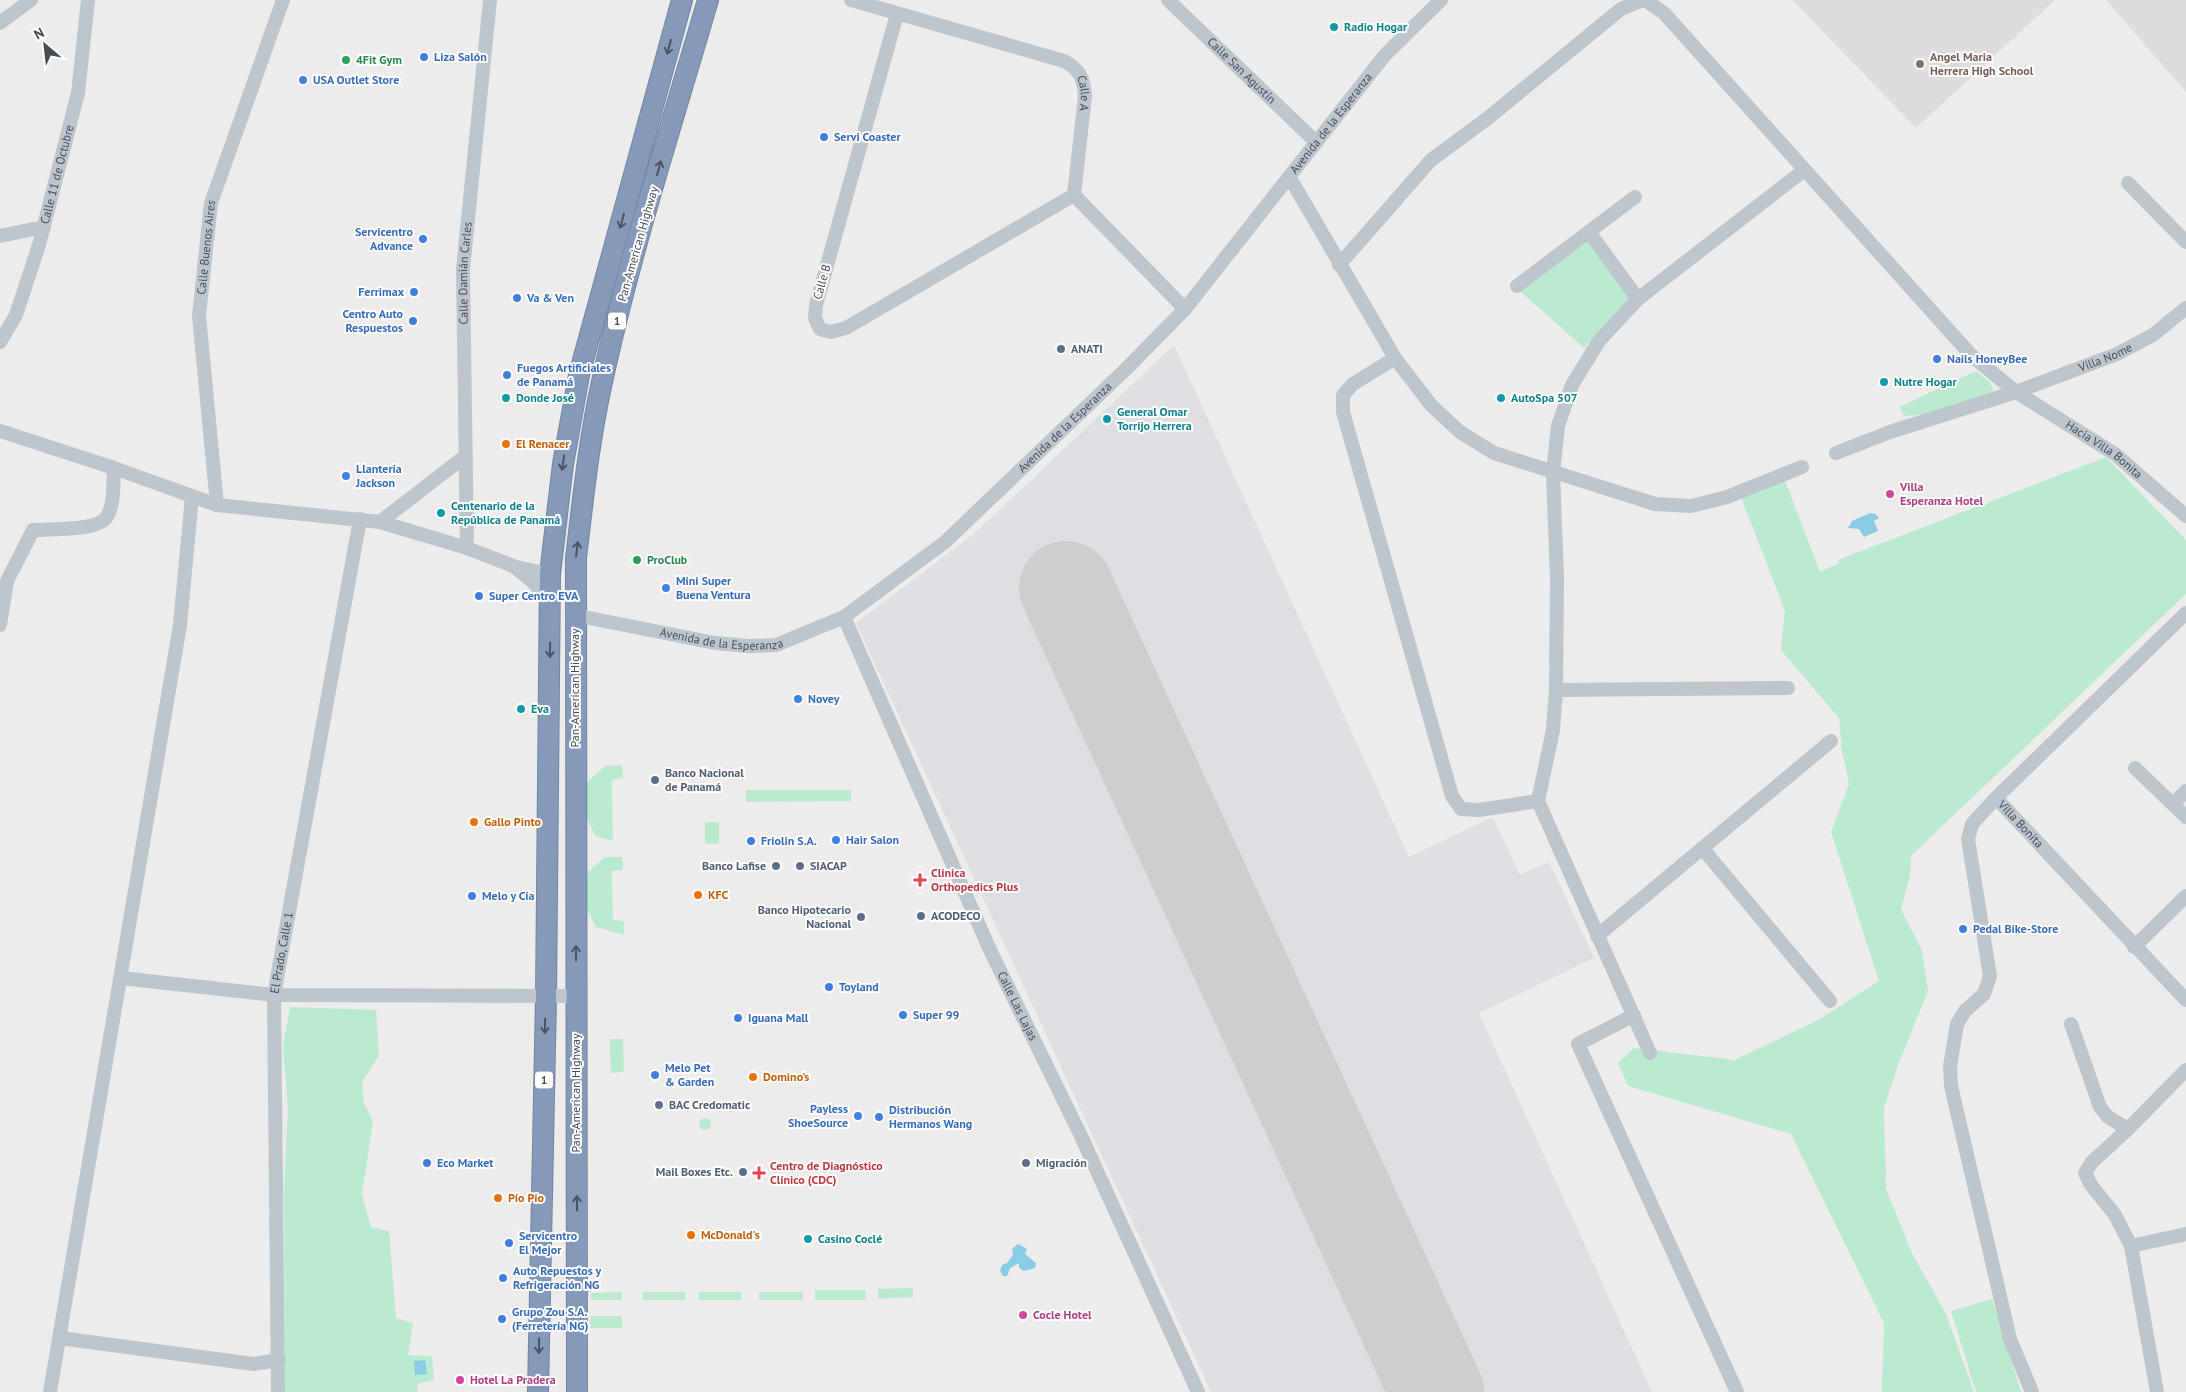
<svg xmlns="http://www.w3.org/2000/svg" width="2186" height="1392" viewBox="0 0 2186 1392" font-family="'PT Sans',sans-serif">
<rect width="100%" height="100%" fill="#eeebeb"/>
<g fill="#dfdcdc">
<path d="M 1792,0 L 2055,0 L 1916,128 Z"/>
<path d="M 2106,0 L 2186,0 L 2186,92 Z"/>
</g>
<path fill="#dddfe3" d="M 1174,345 L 1409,857 L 1493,817 L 1520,875 L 1549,862 L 1594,958 L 1479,1013 L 1652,1392 L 1211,1392 L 856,623 L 975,533 Z"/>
<g fill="#baebd0">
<path d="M 1589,241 L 1631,297 L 1584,348 L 1521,292 Z"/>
<path d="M 1976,371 L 1990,382 L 1995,396 L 1932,414 L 1904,416 L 1899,407 Z"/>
<path d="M 2106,457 L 2186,540 L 2186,594 L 1911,856 L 1910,875 L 1901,909 L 1922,950 L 1928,991 L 1898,1065 L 1884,1108 L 1886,1189 L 1912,1253 L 1946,1314 L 1974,1392 L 1882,1392 L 1884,1323 L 1791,1134 L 1628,1086 L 1618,1063 L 1634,1048 L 1735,1060 L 1818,1020 L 1879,981 L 1831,832 L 1849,784 L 1842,750 L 1839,718 L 1781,650 L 1785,611 L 1741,497 L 1784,478 L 1820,572 L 1839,563 L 1838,560 Z"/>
<path d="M 622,765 L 623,778 L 612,780 L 613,841 L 595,836 L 586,816 L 584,785 L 605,766 Z"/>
<path d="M 746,790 L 851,790 L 851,801 L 746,802 Z"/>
<rect x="705" y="822" width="14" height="22"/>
<path d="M 605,857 L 622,857 L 623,870 L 612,871 L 613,920 L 624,921 L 624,935 L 596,927 L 586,907 L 584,876 Z"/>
<path d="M 290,1007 L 376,1010 L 379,1056 L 362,1082 L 364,1104 L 373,1121 L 362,1194 L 371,1227 L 389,1231 L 396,1318 L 413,1323 L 408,1355 L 432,1356 L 434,1380 L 417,1384 L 418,1392 L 285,1392 L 284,1192 L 288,1108 L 283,1046 Z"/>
<path d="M 610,1039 L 623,1039 L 624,1072 L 611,1073 Z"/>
<circle cx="705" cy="1124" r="6"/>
<path d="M 913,1288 L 913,1297 L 878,1299 L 878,1289 Z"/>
<path d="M 815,1290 L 865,1290 L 866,1300 L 815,1300 Z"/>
<path d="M 622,1292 L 622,1300 L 591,1300 L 591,1293 Z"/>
<rect x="643" y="1292" width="42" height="8"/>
<rect x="699" y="1292" width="42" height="8"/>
<rect x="759" y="1292" width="44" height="8"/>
<path d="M 1992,1299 L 2021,1392 L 1976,1392 L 1951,1311 Z"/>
<path d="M 591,1316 L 622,1316 L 622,1328 L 590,1328 Z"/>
</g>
<g fill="#89cce6">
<path d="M 1870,513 L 1875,514 L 1879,518 L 1874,521 L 1878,531 L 1864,537 L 1859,529 L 1848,528 L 1852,521 Z"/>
<path d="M 1018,1244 L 1027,1249 L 1025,1254 L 1036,1263 L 1035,1268 L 1024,1271 L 1019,1268 L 1019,1263 L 1010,1268 L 1007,1276 L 1003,1276 L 1000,1271 L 1002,1265 L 1007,1263 L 1013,1255 L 1012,1249 Z"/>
<path d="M 425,1360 L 427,1374 L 415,1375 L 414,1361 Z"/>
</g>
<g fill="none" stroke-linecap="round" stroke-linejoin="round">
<path stroke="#ceced0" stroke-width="94" d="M 1066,588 L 1437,1392"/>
<defs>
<g id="highway">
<path d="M 538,1392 L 546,997 L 550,574 L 563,464 L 579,375 L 682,0"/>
<path d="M 577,1392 L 576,558 C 583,499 589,440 602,382 C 630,253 671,127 708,0"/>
</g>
</defs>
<use href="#highway" stroke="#7085a4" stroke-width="22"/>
<g stroke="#bdc5cd" stroke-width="14">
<path id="s1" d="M 851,0 L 1064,61 C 1079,69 1084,78 1085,96 L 1074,195 L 1185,309"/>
<path id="s2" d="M 1168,0 L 1316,142"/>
<path id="s3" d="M 1645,0 L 1664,13 L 1971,355 L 2016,392 L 2115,454 L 2186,516"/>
<path d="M 897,14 L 816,305 L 815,318 L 820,329 L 831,332 L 846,328 L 1074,195"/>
<path d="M 0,23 L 31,0"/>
<path d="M 1290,178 L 1395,358 L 1431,405 L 1460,432 L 1494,453 L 1655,504 L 1691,506 L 1727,497 L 1802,467"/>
<path d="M 2128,183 L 2186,242"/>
<path d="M 1589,232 L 1638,299"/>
<path d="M 0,236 L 44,227"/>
<path d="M 1339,265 L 1431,160 L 1488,118 L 1621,9 L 1643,0"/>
<path d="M 1517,286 L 1635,197"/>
<path id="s4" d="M 0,342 L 16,315 L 39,245 L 78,93 L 88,0"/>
<path d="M 1395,358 L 1353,384 L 1343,395 L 1343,412 L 1452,796 L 1461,809 L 1479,810 L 1538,801"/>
<path d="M 0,431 L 114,468 L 217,505 L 380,522 L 467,548 L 516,567 L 550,574"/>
<path id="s5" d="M 1836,453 L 1890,432 L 2016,392 L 2117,354 L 2153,335 L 2186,308"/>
<path id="s6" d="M 217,505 L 199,316 L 211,203 L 283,0"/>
<path d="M 380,522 L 464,457"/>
<path id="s7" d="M 467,548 L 463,269 L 490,0"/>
<path d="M 516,568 L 533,582 L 550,602"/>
<path id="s8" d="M 2186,613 L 1996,798 L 2186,1000"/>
<path id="s9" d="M 574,615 L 715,643 L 749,646 L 776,645 L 844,617 L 945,542 L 1125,370 L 1185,309 L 1385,55 L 1441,0"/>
<path id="s10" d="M 844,617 L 990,950 L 1081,1136 L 1198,1392"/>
<path d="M 0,625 L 7,581 L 33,530 C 49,529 96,531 106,518 C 115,505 113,483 114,468"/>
<path d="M 1556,690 L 1788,688"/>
<path d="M 2135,768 L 2186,817"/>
<path d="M 1996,798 L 1972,824 L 1968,839 L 1990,976 L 1984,994 L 1965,1011 L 1957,1024 L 1950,1066 L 1951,1086 L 2010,1339 L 2032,1392"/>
<path d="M 2173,804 L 2186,791"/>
<path d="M 1703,849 L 1830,1001"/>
<path d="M 1597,936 L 1831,741"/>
<path d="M 2134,947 L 2186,896"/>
<path d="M 121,978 L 274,995 L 576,996"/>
<path d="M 1634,1015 L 1578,1044 L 1737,1392"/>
<path d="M 2071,1024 L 2100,1107 L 2108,1117 L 2128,1129"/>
<path d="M 1650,1053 L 1538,801 L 1553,730 L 1556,690 L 1557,578 L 1553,473 L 1558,426 L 1572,385 L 1599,341 L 1638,299 L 1803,171"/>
<path d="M 2131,1246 L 2186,1234"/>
<path d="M 60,1338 L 253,1364 L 279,1360"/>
<path d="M 50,1392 L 180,625 L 192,496"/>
<path id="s11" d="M 278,1392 L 274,995 L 360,519"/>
<path d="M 2157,1392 L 2131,1246 L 2115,1215 L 2091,1185 L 2085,1173 L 2092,1162 L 2128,1129 L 2186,1070"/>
</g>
<use href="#highway" stroke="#859ab9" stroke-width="20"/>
</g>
<defs><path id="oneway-shaft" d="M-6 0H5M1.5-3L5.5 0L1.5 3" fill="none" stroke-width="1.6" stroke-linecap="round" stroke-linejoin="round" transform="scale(1.25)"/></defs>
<g stroke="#4b5561">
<use href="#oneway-shaft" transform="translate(669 47) rotate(105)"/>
<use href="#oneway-shaft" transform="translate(659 168) rotate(-74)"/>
<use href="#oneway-shaft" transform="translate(622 221) rotate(105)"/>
<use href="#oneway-shaft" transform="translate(563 463) rotate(99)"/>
<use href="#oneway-shaft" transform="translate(577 549) rotate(-83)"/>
<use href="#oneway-shaft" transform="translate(550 650) rotate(91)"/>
<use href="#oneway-shaft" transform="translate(576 953) rotate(-90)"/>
<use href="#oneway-shaft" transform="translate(545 1026) rotate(91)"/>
<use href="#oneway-shaft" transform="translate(577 1203) rotate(-90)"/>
<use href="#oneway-shaft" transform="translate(539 1346) rotate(91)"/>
</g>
<g fill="#0f9aa8" stroke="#fff" stroke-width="2">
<circle cx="1334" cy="27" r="5"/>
<circle cx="1884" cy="382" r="5"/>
<circle cx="506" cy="398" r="5"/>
<circle cx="1501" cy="398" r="5"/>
<circle cx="1107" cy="419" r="5"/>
<circle cx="441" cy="513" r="5"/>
<circle cx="521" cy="709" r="5"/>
<circle cx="808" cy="1239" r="5"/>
</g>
<g fill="#3f7fe0" stroke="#fff" stroke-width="2">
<circle cx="424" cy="57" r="5"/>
<circle cx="303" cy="80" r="5"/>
<circle cx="824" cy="137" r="5"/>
<circle cx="423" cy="239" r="5"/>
<circle cx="414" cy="292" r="5"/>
<circle cx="517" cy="298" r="5"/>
<circle cx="413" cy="321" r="5"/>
<circle cx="1937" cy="359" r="5"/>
<circle cx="507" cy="375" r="5"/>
<circle cx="346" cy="476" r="5"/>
<circle cx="666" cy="588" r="5"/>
<circle cx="479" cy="596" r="5"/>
<circle cx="798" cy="699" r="5"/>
<circle cx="836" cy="840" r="5"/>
<circle cx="751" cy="841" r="5"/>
<circle cx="472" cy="896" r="5"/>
<circle cx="1963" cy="929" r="5"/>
<circle cx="829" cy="987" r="5"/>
<circle cx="903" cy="1015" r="5"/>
<circle cx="738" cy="1018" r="5"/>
<circle cx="655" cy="1075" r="5"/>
<circle cx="858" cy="1116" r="5"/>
<circle cx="879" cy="1117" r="5"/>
<circle cx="427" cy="1163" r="5"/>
<circle cx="509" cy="1243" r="5"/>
<circle cx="503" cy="1278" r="5"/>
<circle cx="502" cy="1319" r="5"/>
</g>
<g fill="#2e9e5b" stroke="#fff" stroke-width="2">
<circle cx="346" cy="60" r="5"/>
<circle cx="637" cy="560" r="5"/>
</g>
<circle fill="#8d6e63" stroke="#fff" stroke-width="2" cx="1920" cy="64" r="5"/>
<g fill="#5c6f8a" stroke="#fff" stroke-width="2">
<circle cx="1061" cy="349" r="5"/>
<circle cx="655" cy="780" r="5"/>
<circle cx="776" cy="866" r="5"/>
<circle cx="800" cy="866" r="5"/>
<circle cx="921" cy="916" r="5"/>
<circle cx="861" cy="917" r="5"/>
<circle cx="659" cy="1105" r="5"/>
<circle cx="1026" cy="1163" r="5"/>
<circle cx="743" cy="1172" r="5"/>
</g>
<g fill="#e8710a" stroke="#fff" stroke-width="2">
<circle cx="506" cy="444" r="5"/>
<circle cx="474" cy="822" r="5"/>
<circle cx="698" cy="895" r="5"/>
<circle cx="753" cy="1077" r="5"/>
<circle cx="498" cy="1198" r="5"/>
<circle cx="691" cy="1235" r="5"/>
</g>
<g fill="#d1479c" stroke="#fff" stroke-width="2">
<circle cx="1890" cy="494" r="5"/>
<circle cx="1023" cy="1315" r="5"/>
<circle cx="460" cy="1380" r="5"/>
</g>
<g fill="#e0444e" stroke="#fff" stroke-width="2">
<path d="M917.5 872.5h5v5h5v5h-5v5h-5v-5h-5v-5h5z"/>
<path d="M756.5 1165.5h5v5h5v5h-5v5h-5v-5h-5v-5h5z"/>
</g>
<g text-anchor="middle" stroke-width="4" stroke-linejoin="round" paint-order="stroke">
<g fill="#fff" stroke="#7d8289" stroke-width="1">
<rect x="608" y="312.5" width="18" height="17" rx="4"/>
<rect x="535" y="1071.5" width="18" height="17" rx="4"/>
</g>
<g font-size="11" font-weight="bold" fill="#454d57">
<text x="617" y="325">1</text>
<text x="544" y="1084">1</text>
</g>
<g font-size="12" font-weight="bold" fill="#0d838f" stroke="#fff" text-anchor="start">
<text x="1344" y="31">Radio Hogar</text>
<text x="1894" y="386">Nutre Hogar</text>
<text x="516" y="402">Donde José</text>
<text x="1511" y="402">AutoSpa 507</text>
<text x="1117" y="416">General Omar<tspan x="1117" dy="14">Torrijo Herrera</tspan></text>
<text x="451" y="510">Centenario de la<tspan x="451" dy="14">República de Panamá</tspan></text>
<text x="531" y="713">Eva</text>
<text x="818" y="1243">Casino Coclé</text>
</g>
<g font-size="12" font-weight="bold" fill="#366cbe" stroke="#fff" text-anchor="start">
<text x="434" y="61">Liza Salón</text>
<text x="313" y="84">USA Outlet Store</text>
<text x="834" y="141">Servi Coaster</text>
<text x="413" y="236" text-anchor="end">Servicentro<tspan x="413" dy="14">Advance</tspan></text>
<text x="404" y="296" text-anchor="end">Ferrimax</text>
<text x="527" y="302">Va &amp; Ven</text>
<text x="403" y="318" text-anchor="end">Centro Auto<tspan x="403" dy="14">Respuestos</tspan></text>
<text x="1947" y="363">Nails HoneyBee</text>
<text x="517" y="372">Fuegos Artificiales<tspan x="517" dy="14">de Panamá</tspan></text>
<text x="356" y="473">Llantería<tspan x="356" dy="14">Jackson</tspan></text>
<text x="676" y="585">Mini Super<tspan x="676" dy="14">Buena Ventura</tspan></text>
<text x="489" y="600">Super Centro EVA</text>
<text x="808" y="703">Novey</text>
<text x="846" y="844">Hair Salon</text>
<text x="761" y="845">Friolin S.A.</text>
<text x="482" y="900">Melo y Cía</text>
<text x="1973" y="933">Pedal Bike-Store</text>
<text x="839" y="991">Toyland</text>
<text x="913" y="1019">Super 99</text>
<text x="748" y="1022">Iguana Mall</text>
<text x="665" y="1072">Melo Pet<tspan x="665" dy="14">&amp; Garden</tspan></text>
<text x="848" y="1113" text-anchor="end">Payless<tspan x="848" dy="14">ShoeSource</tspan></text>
<text x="889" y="1114">Distribución<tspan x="889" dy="14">Hermanos Wang</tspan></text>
<text x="437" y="1167">Eco Market</text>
<text x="519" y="1240">Servicentro<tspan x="519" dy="14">El Mejor</tspan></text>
<text x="513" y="1275">Auto Repuestos y<tspan x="513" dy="14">Refrigeración NG</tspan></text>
<text x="512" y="1316">Grupo Zou S.A.<tspan x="512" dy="14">(Ferretería NG)</tspan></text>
</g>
<g font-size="12" font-weight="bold" fill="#785e54" stroke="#fff" text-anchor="start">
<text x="1930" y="61">Angel Maria<tspan x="1930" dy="14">Herrera High School</tspan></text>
</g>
<g font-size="12" font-weight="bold" fill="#27864d" stroke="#fff" text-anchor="start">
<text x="356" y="64">4Fit Gym</text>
<text x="647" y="564">ProClub</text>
</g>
<g font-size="12" fill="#454d57" stroke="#fff">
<text dy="4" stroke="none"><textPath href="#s2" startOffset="102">Calle San Agustín</textPath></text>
<text dy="4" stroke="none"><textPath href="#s1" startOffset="262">Calle A</textPath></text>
<text dy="4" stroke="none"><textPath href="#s9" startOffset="975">Avenida de la Esperanza</textPath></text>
<text dy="4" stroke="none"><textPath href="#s4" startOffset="178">Calle 11 de Octubre</textPath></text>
<text transform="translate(638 244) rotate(-74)" y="4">Pan-American Highway</text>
<text dy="4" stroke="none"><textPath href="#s6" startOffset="259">Calle Buenos Aires</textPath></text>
<text dy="4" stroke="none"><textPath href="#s7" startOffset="275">Calle Damián Carles</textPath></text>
<text transform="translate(822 282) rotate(-74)" y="4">Calle B</text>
<text dy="4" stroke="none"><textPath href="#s5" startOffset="286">Villa Nome</textPath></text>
<text dy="4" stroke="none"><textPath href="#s9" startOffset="570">Avenida de la Esperanza</textPath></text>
<text dy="4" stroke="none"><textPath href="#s3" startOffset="646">Hacia Villa Bonita</textPath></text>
<text dy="4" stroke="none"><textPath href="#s9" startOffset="150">Avenida de la Esperanza</textPath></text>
<text transform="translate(575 688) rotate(-90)" y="4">Pan-American Highway</text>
<text dy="4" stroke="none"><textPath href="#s8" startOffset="301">Villa Bonita</textPath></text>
<text dy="4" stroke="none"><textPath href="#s11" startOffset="440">El Prado, Calle 1</textPath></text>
<text dy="4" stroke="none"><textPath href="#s10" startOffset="426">Calle Las Lajas</textPath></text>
<text transform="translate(576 1093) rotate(-90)" y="4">Pan-American Highway</text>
</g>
<g font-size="12" font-weight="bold" fill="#4e5e75" stroke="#fff" text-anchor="start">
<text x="1071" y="353">ANATI</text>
<text x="665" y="777">Banco Nacional<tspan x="665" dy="14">de Panamá</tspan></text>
<text x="766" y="870" text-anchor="end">Banco Lafise</text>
<text x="810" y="870">SIACAP</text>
<text x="851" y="914" text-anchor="end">Banco Hipotecario<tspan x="851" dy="14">Nacional</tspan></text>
<text x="931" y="920">ACODECO</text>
<text x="669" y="1109">BAC Credomatic</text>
<text x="1036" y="1167">Migración</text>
<text x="733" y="1176" text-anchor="end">Mail Boxes Etc.</text>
</g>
<g font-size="12" font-weight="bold" fill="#c56008" stroke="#fff" text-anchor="start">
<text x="516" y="448">El Renacer</text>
<text x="484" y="826">Gallo Pinto</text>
<text x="708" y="899">KFC</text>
<text x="763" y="1081">Domino's</text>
<text x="508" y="1202">Pío Pío</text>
<text x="701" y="1239">McDonald's</text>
</g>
<g font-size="12" font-weight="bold" fill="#b23c85" stroke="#fff" text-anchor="start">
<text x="1900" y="491">Villa<tspan x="1900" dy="14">Esperanza Hotel</tspan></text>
<text x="1033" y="1319">Cocle Hotel</text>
<text x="470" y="1384">Hotel La Pradera</text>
</g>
<g font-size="12" font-weight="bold" fill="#be3a42" stroke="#fff" text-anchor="start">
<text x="931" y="877">Clínica<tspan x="931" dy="14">Orthopedics Plus</tspan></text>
<text x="770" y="1170">Centro de Diagnóstico<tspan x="770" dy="14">Clínico (CDC)</tspan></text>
</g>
</g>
<g transform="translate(45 45) rotate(332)" stroke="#ffffff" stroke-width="4" paint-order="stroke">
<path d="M0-4L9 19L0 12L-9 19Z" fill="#454d57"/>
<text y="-8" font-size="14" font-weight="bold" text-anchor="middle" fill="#454d57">N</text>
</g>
</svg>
